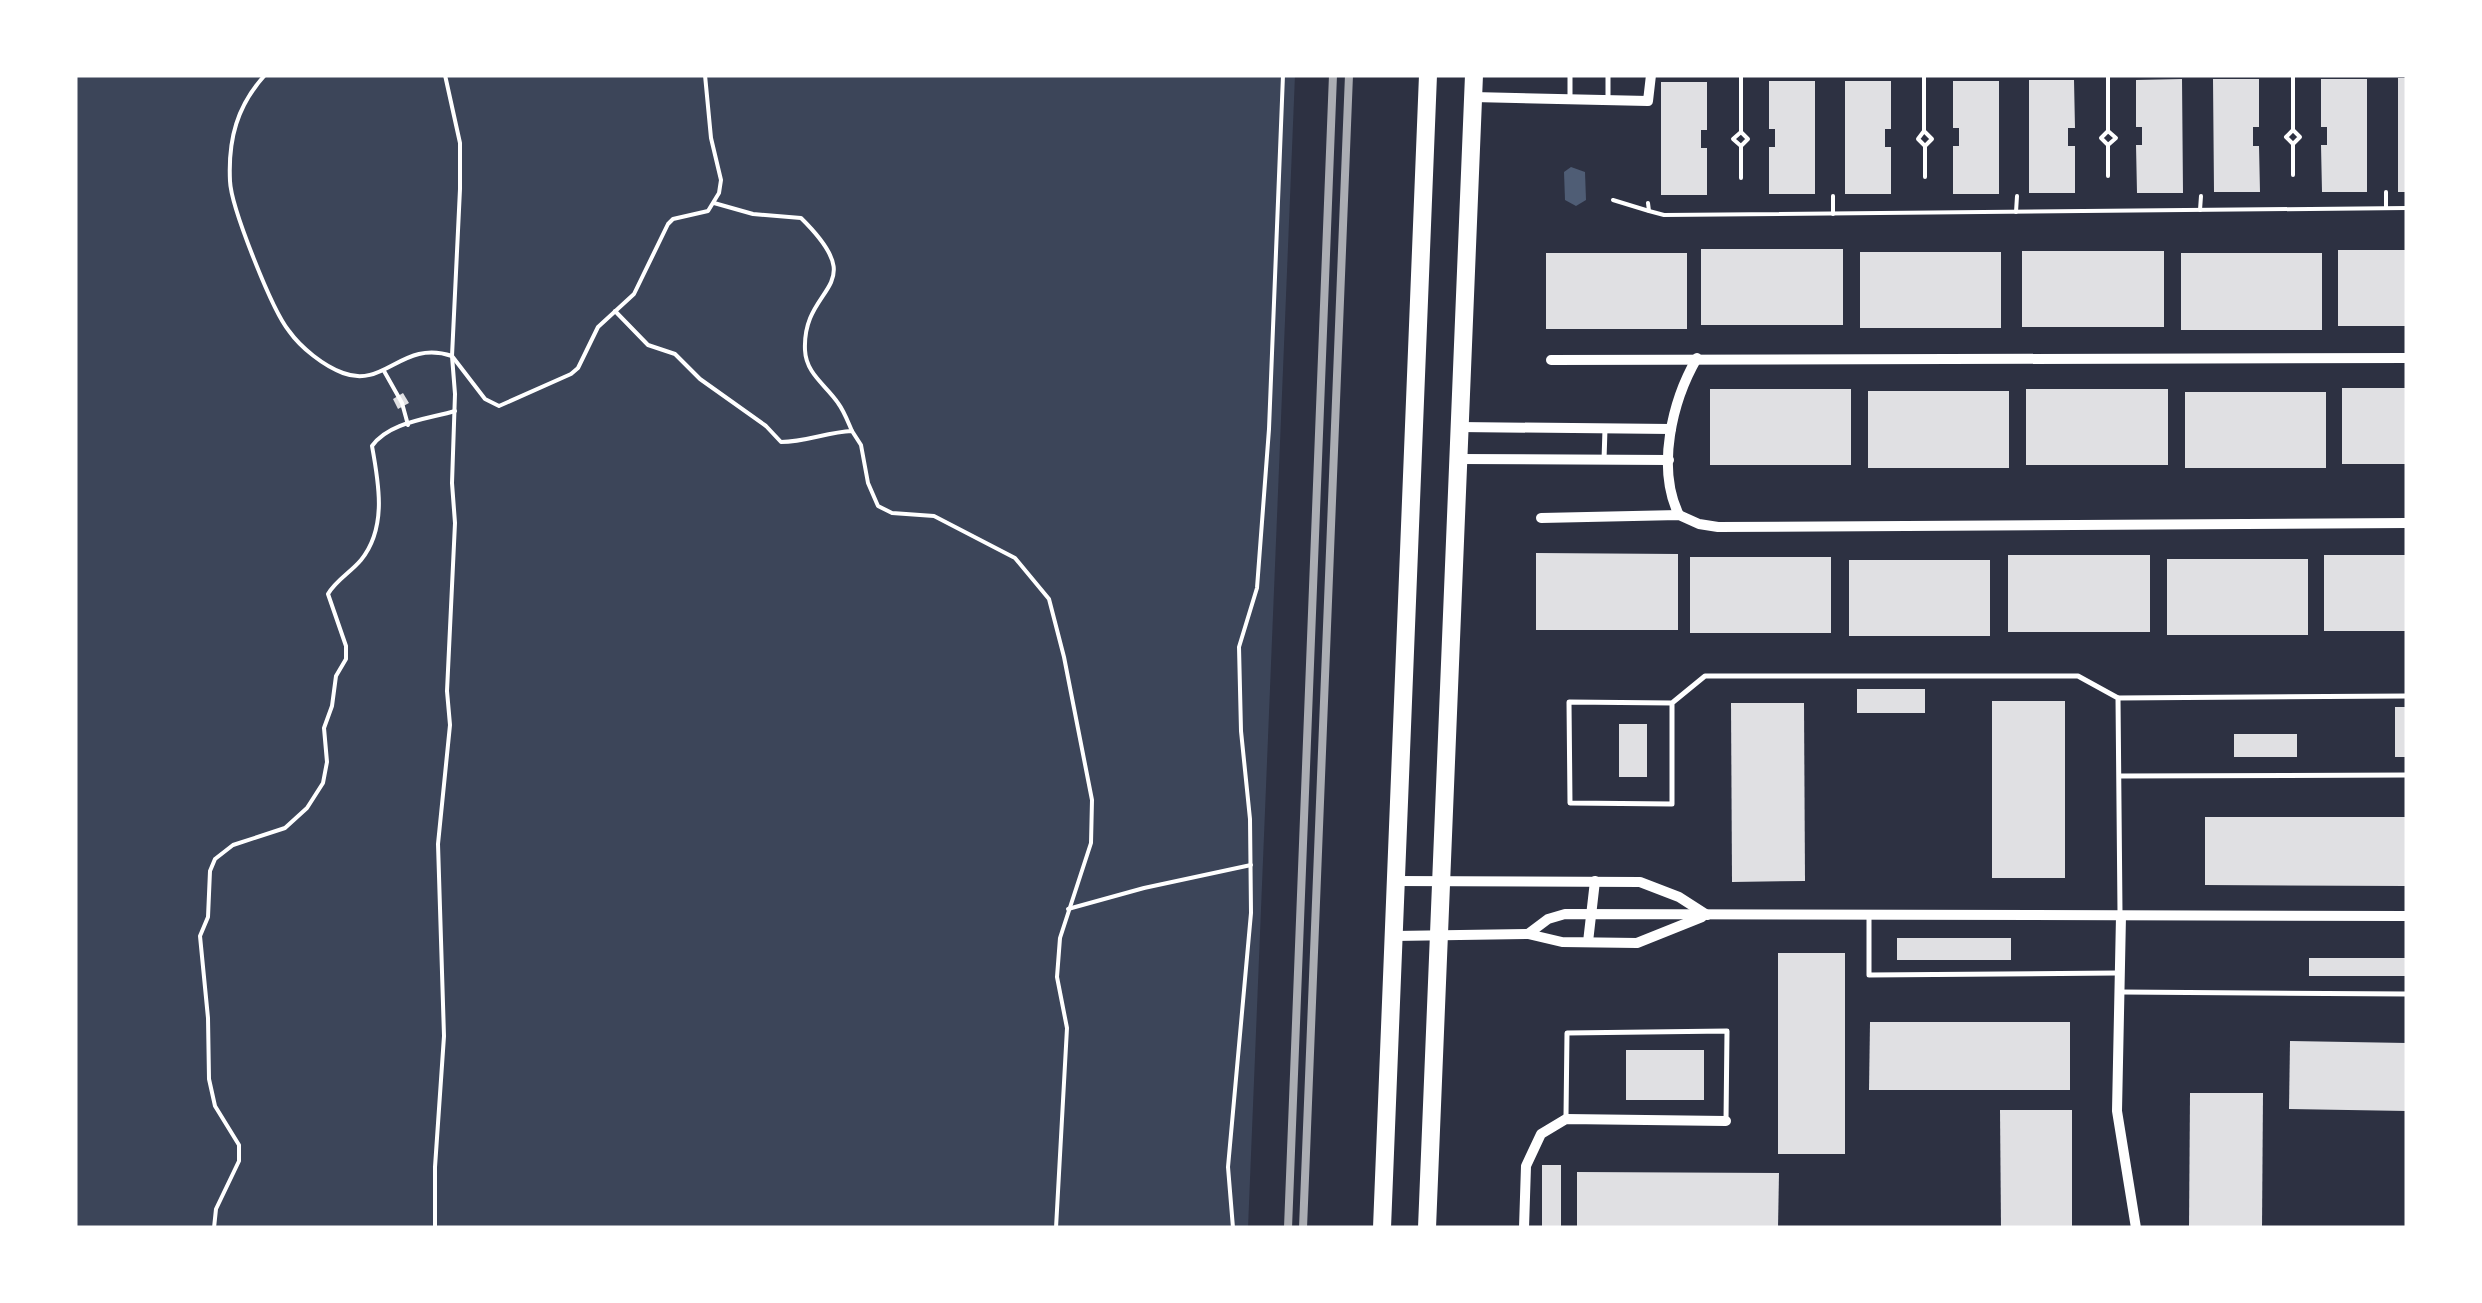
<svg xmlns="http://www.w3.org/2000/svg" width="2482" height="1303" viewBox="0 0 2482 1303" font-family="Raleway,sans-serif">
<rect width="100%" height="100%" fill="#2d3142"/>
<path fill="#3c4559" d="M 75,75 L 1295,75 L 1248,1228 L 75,1228 Z"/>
<path fill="#4f5d75" d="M 1571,167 L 1585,172 L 1586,200 L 1576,206 L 1565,200 L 1564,172 Z"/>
<g fill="#e0e0e3">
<rect x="2398" y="78" width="9" height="114"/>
<path d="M 2182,79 L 2183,193 L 2137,193 L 2136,145 L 2142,145 L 2142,127 L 2136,127 L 2136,80 Z"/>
<path d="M 2213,79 L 2259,79 L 2259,127 L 2253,127 L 2253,146 L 2259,146 L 2260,192 L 2214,192 Z"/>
<path d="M 2321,79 L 2367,79 L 2367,192 L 2322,192 L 2321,145 L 2327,145 L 2327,127 L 2321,127 Z"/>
<path d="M 2029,80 L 2074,80 L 2075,128 L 2068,128 L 2068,146 L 2075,146 L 2075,193 L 2029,193 Z"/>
<path d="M 1769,81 L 1815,81 L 1815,194 L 1769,194 L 1769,147 L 1775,147 L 1775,129 L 1769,129 Z"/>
<path d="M 1845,81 L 1891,81 L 1891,129 L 1885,129 L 1885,147 L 1891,147 L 1891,194 L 1845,194 Z"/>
<path d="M 1953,81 L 1999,81 L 1999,194 L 1953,194 L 1953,146 L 1959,146 L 1959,128 L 1953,128 Z"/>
<path d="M 1661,82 L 1707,82 L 1707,130 L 1701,130 L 1701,148 L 1707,148 L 1707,195 L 1661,195 Z"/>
<rect x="1701" y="249" width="142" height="76"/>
<rect x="2338" y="250" width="69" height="76"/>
<rect x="2022" y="251" width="142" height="76"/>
<rect x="1860" y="252" width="141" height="76"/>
<rect x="1546" y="253" width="141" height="76"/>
<rect x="2181" y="253" width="141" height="77"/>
<rect x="2342" y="388" width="65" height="76"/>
<rect x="1710" y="389" width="141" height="76"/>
<rect x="2026" y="389" width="142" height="76"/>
<rect x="1868" y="391" width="141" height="77"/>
<rect x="2185" y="392" width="141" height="76"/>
<path d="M 403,393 L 409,403 L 398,409 L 393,399 Z"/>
<path d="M 1536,553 L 1678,554 L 1678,630 L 1536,630 Z"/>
<rect x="2008" y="555" width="142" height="77"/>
<rect x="2324" y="555" width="83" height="76"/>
<rect x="1690" y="557" width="141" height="76"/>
<rect x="2167" y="559" width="141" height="76"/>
<rect x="1849" y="560" width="141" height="76"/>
<rect x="1857" y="689" width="68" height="24"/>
<rect x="1992" y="701" width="73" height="177"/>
<path d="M 1731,703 L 1804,703 L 1805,881 L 1732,882 Z"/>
<rect x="2395" y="707" width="12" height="50"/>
<rect x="1619" y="724" width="28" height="53"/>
<rect x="2234" y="734" width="63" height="23"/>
<path d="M 2205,817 L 2407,817 L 2407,886 L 2205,885 Z"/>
<rect x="1897" y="938" width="114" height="22"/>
<rect x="1778" y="953" width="67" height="201"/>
<rect x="2309" y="958" width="98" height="18"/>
<path d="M 1870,1022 L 2070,1022 L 2070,1090 L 1869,1090 Z"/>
<path d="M 2290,1041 L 2407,1043 L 2407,1111 L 2289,1109 Z"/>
<rect x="1626" y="1050" width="78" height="50"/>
<path d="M 2190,1093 L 2263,1093 L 2262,1228 L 2189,1228 Z"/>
<path d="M 2000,1110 L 2072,1110 L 2072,1228 L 2001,1228 Z"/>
<rect x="1542" y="1165" width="19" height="63"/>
<path d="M 1577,1172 L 1779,1173 L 1778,1228 L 1577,1228 Z"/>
</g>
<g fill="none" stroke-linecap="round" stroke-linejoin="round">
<g stroke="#fff" stroke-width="4">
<path d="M 265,75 C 237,106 228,139 230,181 C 231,207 272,310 289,331 C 301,348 324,366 343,373 C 385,389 402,339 452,356 L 485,399 L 499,406 L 571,374 L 578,368 L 598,327 L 634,294 L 668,224 L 673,219 L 708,211 L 719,193 L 721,180 L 711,138 L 705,75"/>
<path d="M 1741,75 L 1741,132 L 1733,139 L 1741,146"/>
<path d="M 1924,75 L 1924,131 L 1918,139 L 1925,146"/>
<path d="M 2108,75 L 2108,131 L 2101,138 L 2108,145"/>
<path d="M 2293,75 L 2293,130 L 2286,137 L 2293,144"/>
<path d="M 2293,130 L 2300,137 L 2293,144 L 2293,175"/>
<path d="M 2108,131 L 2116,138 L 2108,145 L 2108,176"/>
<path d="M 1741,132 L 1748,139 L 1741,146 L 1741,178"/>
<path d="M 1925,177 L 1925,146 L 1932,139 L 1925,132"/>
<path d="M 2386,192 L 2386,208"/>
<path d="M 1833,196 L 1833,214"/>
<path d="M 1613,200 L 1649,211"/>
<path d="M 714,203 L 753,214 L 801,218 C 874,290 802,283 805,350 C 806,374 826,385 838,403 C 844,411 848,422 852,431"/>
<path d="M 1648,203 L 1649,211 L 1664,215 L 2407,208"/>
<path d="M 2200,210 L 2201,196"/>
<path d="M 2016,212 L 2017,196"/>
<path d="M 615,311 L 648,345 L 675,354 L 700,379 L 766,426 L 781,442 C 806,442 827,432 852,431 L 861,445 L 868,483 L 878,506 L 892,513 L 934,516 L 1015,558 L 1049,599 L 1064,657 L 1092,800 L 1091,843 L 1060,938 L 1057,977 L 1067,1028 L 1056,1228"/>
<path d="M 384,371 L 402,403 L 408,425"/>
<path d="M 1068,909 L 1144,888 L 1251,865"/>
<path d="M 214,1228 L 216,1209 L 239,1161 L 239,1145 L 215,1106 L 209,1079 L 208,1018 L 200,936 L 208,917 L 210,871 L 215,859 L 233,845 L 285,828 L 307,808 L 323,783 L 327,762 L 324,728 L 332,706 L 336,676 L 346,659 L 346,646 L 328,594 C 336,580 350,573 361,560 C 387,528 379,484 372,446 C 389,422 428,419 455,411"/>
<path d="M 435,1228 L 435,1167 L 444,1036 L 438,844 L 450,725 L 447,691 L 455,523 L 452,483 L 455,394 L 452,356 L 460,189 L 460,143 L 445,75"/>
<path d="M 1233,1228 L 1228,1167 L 1251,913 L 1250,819 L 1241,731 L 1239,647 L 1257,588 L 1269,429 L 1283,75"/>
</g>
<g stroke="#fff" stroke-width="5">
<path d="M 1570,98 L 1570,75"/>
<path d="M 1608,99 L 1608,75"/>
<path d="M 1604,460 L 1605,429"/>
<path d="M 2118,698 L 2407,696"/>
<path d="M 1672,703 L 1672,804 L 1570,803 L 1569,702 L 1672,703 L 1705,676 L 2078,676 L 2118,698 L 2120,913"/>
<path d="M 2120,776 L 2407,775"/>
<path d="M 1869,916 L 1869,975 L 2117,973"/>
<path d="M 2121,992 L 2407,994"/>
<path d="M 1566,1116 L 1567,1033 L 1727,1031 L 1726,1121"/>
</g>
<g stroke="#fff" stroke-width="10">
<path d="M 1473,97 L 1648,101 L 1651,75"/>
<path d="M 1551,360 L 2407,358"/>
<path d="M 1459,427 L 1671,429"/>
<path d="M 1458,459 L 1669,460"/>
<path d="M 1679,515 C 1656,468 1672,401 1697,358"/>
<path d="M 1541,518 L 1679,515 L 1699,524 L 1718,527 L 2407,523"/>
<path d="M 1396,881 L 1640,882 L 1679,897 L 1707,915"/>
<path d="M 2121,916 L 2117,1111 L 2136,1228"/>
<path d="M 1528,934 L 1548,919 L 1565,914 L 2407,916"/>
<path d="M 1394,936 L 1528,934 L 1562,942 L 1637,943 L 1702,917"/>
<path d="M 1588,942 L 1595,881"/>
<path d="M 1524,1228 L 1526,1166 L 1541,1134 L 1566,1119 L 1726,1121"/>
</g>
<g stroke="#fff" stroke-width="18">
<path d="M 1382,1228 L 1428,75"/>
<path d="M 1427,1228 L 1474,75"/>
</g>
<g stroke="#abadb3" stroke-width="8">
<path d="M 1288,1228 L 1333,75"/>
<path d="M 1303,1228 L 1349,75"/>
</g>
</g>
<rect width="2482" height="1303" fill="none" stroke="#ffffff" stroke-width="155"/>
</svg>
